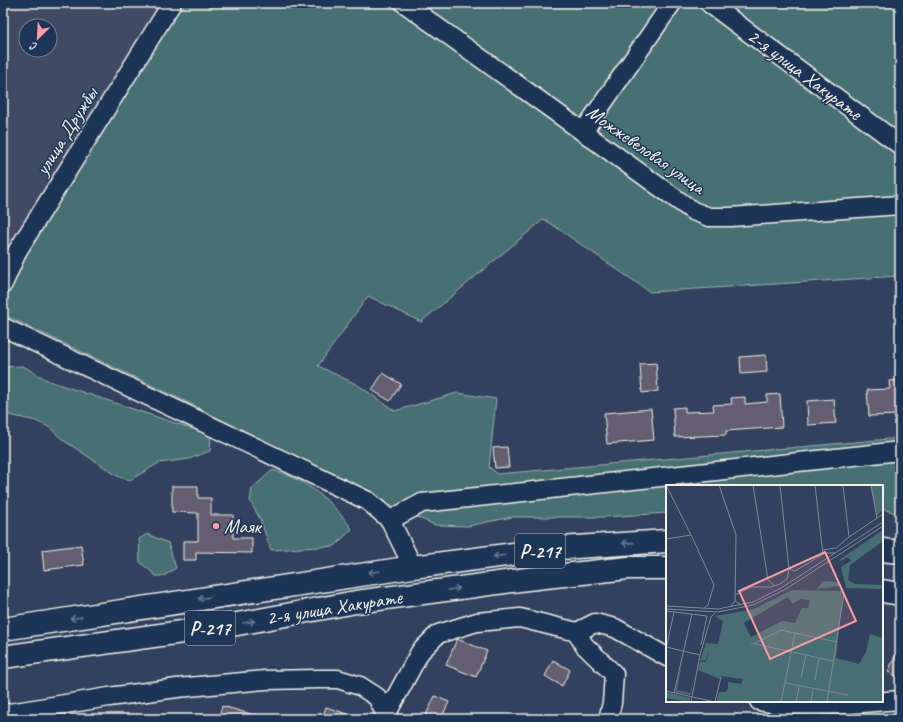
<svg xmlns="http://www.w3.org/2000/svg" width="903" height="722" viewBox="0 0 903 722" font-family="Caveat,sans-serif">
<rect width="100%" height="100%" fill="#32425e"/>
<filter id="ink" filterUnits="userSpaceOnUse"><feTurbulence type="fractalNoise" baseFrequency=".025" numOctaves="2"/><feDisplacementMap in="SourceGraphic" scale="8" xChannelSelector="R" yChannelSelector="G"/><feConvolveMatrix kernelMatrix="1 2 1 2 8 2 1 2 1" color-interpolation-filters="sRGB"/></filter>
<g filter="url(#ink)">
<path fill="#414b63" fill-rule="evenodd" d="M 3,3 L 178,3 L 146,51 L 3,295 ZM 26,26 L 50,26 L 50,50 L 26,50 Z"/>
<g fill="#476f73" stroke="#9eb0ae">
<path d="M 178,3 L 900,3 L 900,276 L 650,292 L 544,219 L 421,322 L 368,296 L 318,366 L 358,385 L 395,411 L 457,393 L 496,399 L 489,467 L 498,474 L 900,438 L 900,514 L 882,509 L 882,486 L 667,486 L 667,513 L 604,517 L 512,517 L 468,526 L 435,525 L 308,469 L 195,406 L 3,314 L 3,295 L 146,51 Z"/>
<path d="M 23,366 L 49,381 L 211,435 L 210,451 L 189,459 L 159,463 L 130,480 L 119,477 L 63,440 L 49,427 L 36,421 L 9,415 L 3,411 L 3,367 Z"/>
<path d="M 273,470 C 308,481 331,500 352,529 L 335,546 L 271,550 L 260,519 L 250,501 L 252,488 Z"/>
<path d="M 147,534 L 168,543 L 176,568 L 164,576 L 156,576 L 140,562 L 139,539 Z"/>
</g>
<g fill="#635f6f" stroke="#f4f1e8">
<path d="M 766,355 L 767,372 L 741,374 L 740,357 Z"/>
<path d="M 656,363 L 658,391 L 642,393 L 640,364 Z"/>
<path d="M 383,373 L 401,384 L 390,401 L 372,390 Z"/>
<path d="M 900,380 L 900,415 L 869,416 L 867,390 L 890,389 L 889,381 Z"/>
<path d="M 780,394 L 782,427 L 726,431 L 726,435 L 675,437 L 673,408 L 685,407 L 685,412 L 714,411 L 713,405 L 732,404 L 731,398 L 745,397 L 745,404 L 767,402 L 767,395 Z"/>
<path d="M 834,399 L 836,423 L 808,425 L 807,401 Z"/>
<path d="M 651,409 L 654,440 L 607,444 L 604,413 Z"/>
<path d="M 507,447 L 509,467 L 495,468 L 493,448 Z"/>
<path d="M 172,486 L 198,486 L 198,498 L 211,498 L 211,515 L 233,515 L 233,538 L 252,538 L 252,553 L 196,552 L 196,560 L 183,560 L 183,541 L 198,541 L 198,513 L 172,512 Z"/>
<path d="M 81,545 L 84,565 L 44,570 L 42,550 Z"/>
<path d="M 457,639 L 487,651 L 476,677 L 446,665 Z"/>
<path d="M 900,645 L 900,678 L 888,672 Z"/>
<path d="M 553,660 L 570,670 L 562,686 L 545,676 Z"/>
<path d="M 435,696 L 449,702 L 441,719 L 424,719 Z"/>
<path d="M 222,706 L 258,716 L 257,719 L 218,719 Z"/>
<path d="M 326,707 L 356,717 L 356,719 L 322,719 Z"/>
</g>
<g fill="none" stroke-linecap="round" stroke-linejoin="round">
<defs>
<g id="minor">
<path d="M 404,3 L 693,211 L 709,217 L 731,217 L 900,205"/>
<path d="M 709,3 L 900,145"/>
<path d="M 583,132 L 672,3"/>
<path d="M 3,284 L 18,250 L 172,3"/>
<path d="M 3,327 L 368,501 L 390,520"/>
<path d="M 413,567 L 390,520 L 422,503 L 900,451"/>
<path d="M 577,632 L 584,645 L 614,674 L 612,703 L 608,719"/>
<path d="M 759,701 C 806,711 852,703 900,700"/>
<path d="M 3,714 L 109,697 L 177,688 L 265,680 L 319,679 L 338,679 L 360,686 L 377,697 L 386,715 L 420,652 L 438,634 L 477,622 L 520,618 L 577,632 L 595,623 L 615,628 L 667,657"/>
</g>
<g id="major">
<path d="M 882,550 L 900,552"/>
<path d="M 882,591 L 900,594"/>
<path d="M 3,629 L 413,567 L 561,548 L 667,541"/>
<path d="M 3,657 L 232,625 L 356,602 L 527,579 L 628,568 L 667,568"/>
</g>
</defs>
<use href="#minor" stroke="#f4f1e8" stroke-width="21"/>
<use href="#major" stroke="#f4f1e8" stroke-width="25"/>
<use href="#minor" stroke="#1d3557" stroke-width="18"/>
<use href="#major" stroke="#1d3557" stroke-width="22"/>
</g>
<defs><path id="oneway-shaft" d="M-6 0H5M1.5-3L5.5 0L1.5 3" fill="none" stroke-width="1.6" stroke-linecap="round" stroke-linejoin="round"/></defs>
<g stroke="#68778a">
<use href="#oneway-shaft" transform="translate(628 543) rotate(176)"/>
<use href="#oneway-shaft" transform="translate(499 556) rotate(173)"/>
<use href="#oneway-shaft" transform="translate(374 572) rotate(171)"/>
<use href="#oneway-shaft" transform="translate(454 589) rotate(-8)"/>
<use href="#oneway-shaft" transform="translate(204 598) rotate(172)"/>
<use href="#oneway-shaft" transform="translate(76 618) rotate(171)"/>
<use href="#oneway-shaft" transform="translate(249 622) rotate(-10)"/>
</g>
</g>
<circle fill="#ff9aa2" stroke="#1d3557" stroke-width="1.5" cx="216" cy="526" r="4"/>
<g text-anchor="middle" stroke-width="3" stroke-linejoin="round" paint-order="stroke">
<g fill="#1d3557" stroke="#b4b9bc" stroke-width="1">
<rect x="515" y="534" width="50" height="34" rx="3"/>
<rect x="185" y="611" width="50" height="34" rx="3"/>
</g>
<g font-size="19" font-weight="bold" fill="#f4f1e8">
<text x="540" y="558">Р-217</text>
<text x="210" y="635">Р-217</text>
</g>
<g font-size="20" fill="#f4f1e8" stroke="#1d3557">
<text transform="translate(805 74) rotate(37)" y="7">2-я улица Хакурате</text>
<text transform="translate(66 131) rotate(-58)" y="7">улица Дружбы</text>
<text transform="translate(646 149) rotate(35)" y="7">Можжевеловая улица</text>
<text transform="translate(334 607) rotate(-9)" y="7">2-я улица Хакурате</text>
</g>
<g font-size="20" fill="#f4f1e8" stroke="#1d3557" text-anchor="start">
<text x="224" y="533">Маяк</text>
</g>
</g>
<g transform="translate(666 485)">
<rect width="217" height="217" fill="#32425e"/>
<path d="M 204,0 L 217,0 L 217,24 L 211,31 ZM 217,45 L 217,56 L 184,80 L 182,95 L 189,99 L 217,100 L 217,104 L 180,103 L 175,82 L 185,76 L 182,72 L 175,76 L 173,75 ZM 157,96 L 173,97 L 174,101 L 151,104 ZM 126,105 L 177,106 L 170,173 L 193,179 L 200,167 L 204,149 L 217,153 L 217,217 L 50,217 L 53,207 L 60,207 L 62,203 L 62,197 L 75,199 L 77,194 L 55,191 L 54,194 L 32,185 L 34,177 L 39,177 L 41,175 L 43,164 L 40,175 L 34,176 L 40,158 L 52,159 L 57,136 L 49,131 L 88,124 ZM 122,112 L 126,119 L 135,114 L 144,115 L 142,123 L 136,123 L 129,138 L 116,136 L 85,152 L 78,138 ZM 18,167 L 11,205 L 24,208 L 29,190 L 24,210 L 9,207 ZM 0,207 L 24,213 L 24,217 L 0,213 Z" fill="#476f73" fill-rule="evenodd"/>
<path fill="none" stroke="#808895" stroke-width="1" d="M 0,0 L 25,50M 53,0 L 70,50 L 69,116M 87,0 L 102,95 L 108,100M 114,0 L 123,84M 149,0 L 157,70M 205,0 L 211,33M 183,52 L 217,29M 0,54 L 25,50 L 27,54 L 48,100 L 42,120 L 38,123M 156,65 L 170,63 L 183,52 L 177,0M 69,110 L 85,102 L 105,102 L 114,99 L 121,94 L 123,84 L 129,86 L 159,68 L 169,68M 0,121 L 52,124 L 87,117 L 115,103 L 217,37M 65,121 L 69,116 L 74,119M 0,124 L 52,127 L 87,120 L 120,104 L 217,41M 0,126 L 41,131 L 35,160M 85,158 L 167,176M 89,158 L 115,145 L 171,157M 0,162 L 34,170 L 45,132 L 49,128M 0,164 L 8,127M 135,192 L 140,170M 149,195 L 153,173M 119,198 L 182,210M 0,206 L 49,217M 8,208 L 26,129M 49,216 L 55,192M 25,217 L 34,170M 115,217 L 129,148M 130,217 L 133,202M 145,217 L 147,204M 161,217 L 178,108"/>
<path fill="#ff9aa2" fill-opacity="0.15" stroke="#ff9aa2" stroke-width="2" d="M 159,67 L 190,136 L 104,174 L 73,106 Z"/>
<rect width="217" height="217" fill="none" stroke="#f4f1e8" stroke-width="2"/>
</g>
<rect width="903" height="722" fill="none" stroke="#1d3557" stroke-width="16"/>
<rect x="8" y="8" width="887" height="706" fill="none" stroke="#f4f1e8" stroke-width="1.5" filter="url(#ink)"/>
<g transform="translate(38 38) rotate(204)"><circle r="19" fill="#1d3557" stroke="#738091"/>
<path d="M0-3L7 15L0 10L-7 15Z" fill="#ff9aa2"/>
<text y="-6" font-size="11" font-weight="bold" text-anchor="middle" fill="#f4f1e8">С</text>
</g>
</svg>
